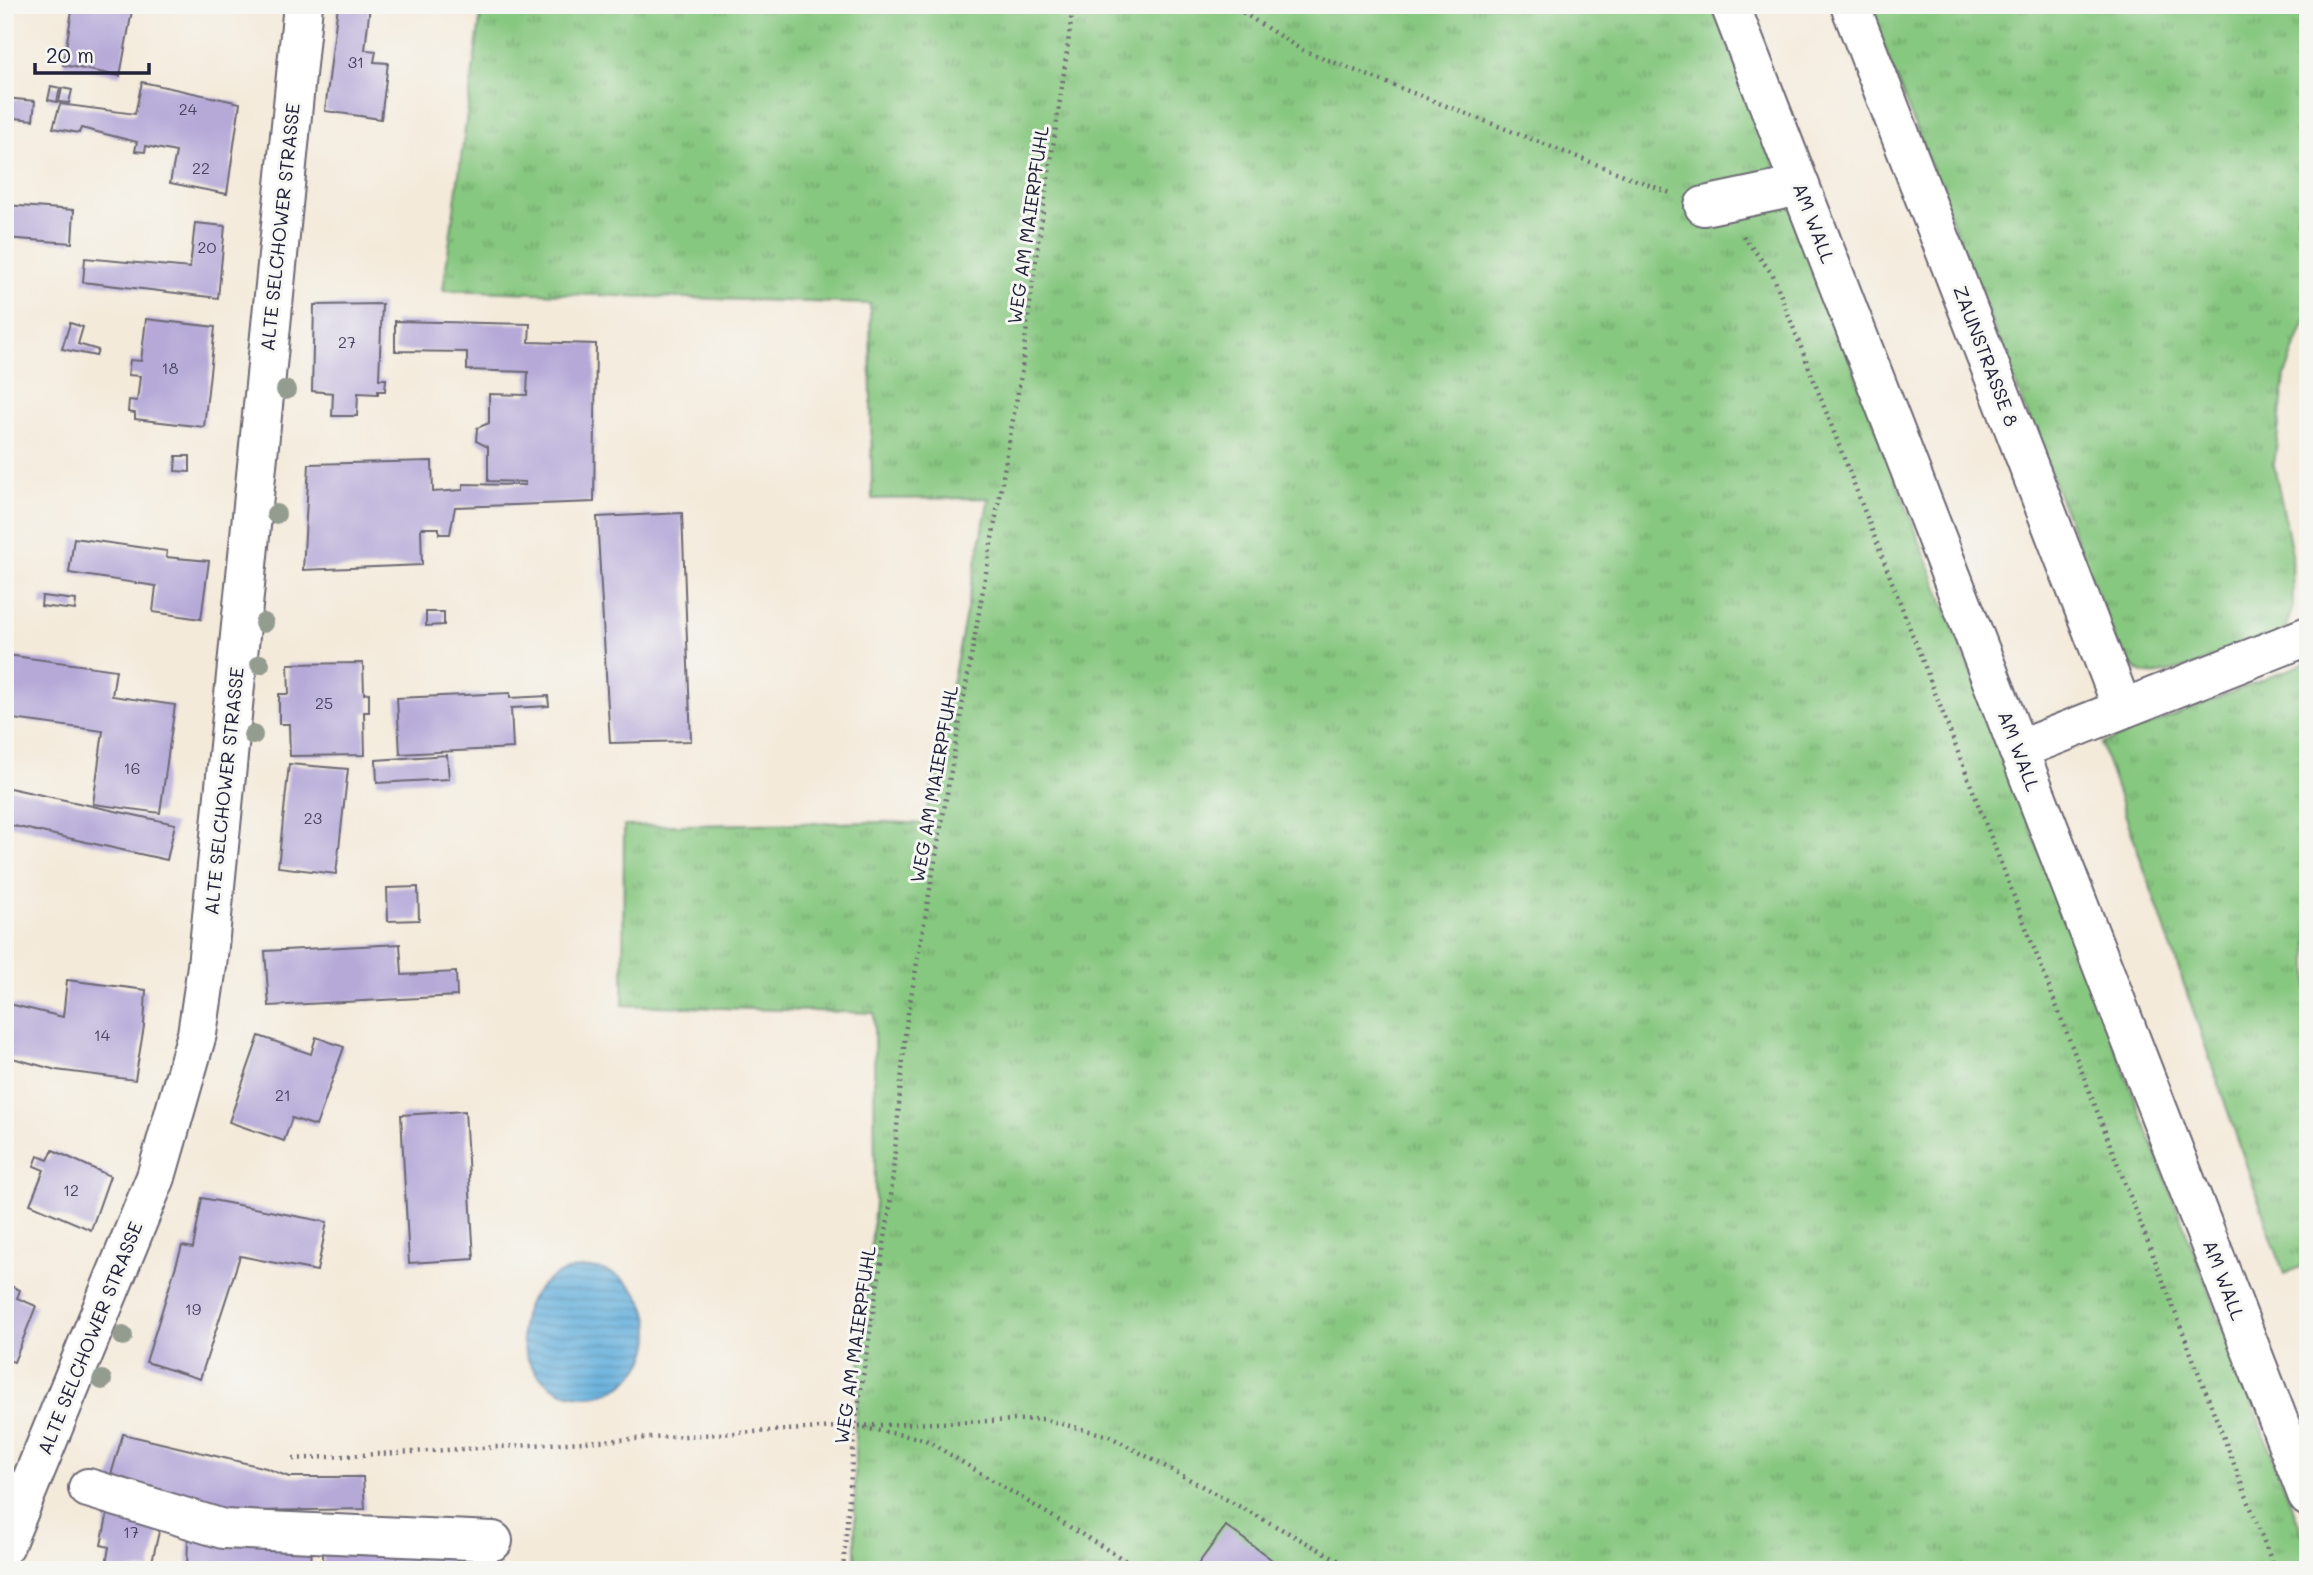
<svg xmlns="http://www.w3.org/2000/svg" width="2313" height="1575" viewBox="0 0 2313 1575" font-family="Mali,sans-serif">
<defs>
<pattern id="grass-tufts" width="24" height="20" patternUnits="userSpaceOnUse" patternTransform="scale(1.75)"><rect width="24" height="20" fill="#87c880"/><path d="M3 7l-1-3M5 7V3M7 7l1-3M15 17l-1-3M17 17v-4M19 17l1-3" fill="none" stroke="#6ea26a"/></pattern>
<pattern id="water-rules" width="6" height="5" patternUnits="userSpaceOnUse" patternTransform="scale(1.75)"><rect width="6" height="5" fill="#63afdc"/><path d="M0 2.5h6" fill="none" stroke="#518eb4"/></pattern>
</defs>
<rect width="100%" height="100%" fill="#f6f6f2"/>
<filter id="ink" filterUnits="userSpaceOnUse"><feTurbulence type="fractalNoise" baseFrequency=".0143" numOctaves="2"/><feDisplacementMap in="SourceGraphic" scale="14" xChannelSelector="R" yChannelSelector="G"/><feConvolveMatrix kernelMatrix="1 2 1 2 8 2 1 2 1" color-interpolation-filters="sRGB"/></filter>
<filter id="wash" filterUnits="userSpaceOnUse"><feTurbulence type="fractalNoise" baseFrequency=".00686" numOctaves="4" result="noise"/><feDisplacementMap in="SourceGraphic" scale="28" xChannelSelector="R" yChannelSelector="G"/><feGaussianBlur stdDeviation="1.57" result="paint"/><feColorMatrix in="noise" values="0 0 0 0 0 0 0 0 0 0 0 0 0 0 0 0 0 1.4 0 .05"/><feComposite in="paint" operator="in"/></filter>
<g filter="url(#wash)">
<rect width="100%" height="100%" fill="#f4eada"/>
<g fill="url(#grass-tufts)" stroke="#54755e" stroke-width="2">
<path d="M 482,5 L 1713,5 L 2308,1548 L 2308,1570 L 855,1570 L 855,1426 L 875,1202 L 874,1013 L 623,1005 L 624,826 L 886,822 L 924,824 L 989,498 L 872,499 L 870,304 L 443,290 Z"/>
<path d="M 1868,5 L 2308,5 L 2308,190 L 2297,217 L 2308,223 L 2308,312 L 2285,376 L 2274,465 L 2292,554 L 2293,607 L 2284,632 C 2258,641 2170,679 2147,674 C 2132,671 2124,656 2117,644 Z"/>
<path d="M 2308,662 L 2308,1264 L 2284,1274 L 2101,744 Z"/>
</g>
<circle fill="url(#water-rules)" stroke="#42688c" stroke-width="2" cx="586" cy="1332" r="64"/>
<g id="blocks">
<g fill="#b6a9d8">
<path d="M 73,5 L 133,5 L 120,76 L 63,65 Z"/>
<path d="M 338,5 L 370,5 L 365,50 L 376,51 L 374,62 L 388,63 L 381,119 L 325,111 Z"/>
<path d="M 142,82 L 240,103 L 227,194 L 170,183 L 176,152 L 146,146 L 145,152 L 135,151 L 137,142 L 81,128 L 79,133 L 53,128 L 60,104 L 135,114 Z"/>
<path d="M 51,86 L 60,88 L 57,102 L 48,100 Z"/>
<path d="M 62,88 L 72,90 L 69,103 L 59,102 Z"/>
<path d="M 5,98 L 35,101 L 33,120 L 5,117 Z"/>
<path d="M 5,205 L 74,210 L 72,243 L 5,238 Z"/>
<path d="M 195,223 L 225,226 L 218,298 L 83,282 L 85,258 L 190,268 Z"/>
<path d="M 382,304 L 379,379 L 386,379 L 385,391 L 378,391 L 378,394 L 358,393 L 357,416 L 332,416 L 333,393 L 312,391 L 314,305 Z"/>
<path d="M 146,319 L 215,327 L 204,427 L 135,419 L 135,413 L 128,412 L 129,400 L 137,401 L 140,376 L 128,375 L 130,360 L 141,361 Z"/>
<path d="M 395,321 L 530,324 L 529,342 L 596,344 L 594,502 L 455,507 L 450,534 L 439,534 L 439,528 L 421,528 L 422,565 L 303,570 L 309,464 L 432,461 L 433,492 L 463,490 L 463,484 L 525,485 L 525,482 L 488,481 L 488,447 L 476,441 L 477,428 L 489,423 L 489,394 L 527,395 L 528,372 L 467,370 L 467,352 L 395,351 Z"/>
<path d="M 70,323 L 83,327 L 78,344 L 98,350 L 96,356 L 62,349 Z"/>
<path d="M 176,456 L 190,456 L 190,472 L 175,471 Z"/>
<path d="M 682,513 L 691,741 L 610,743 L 597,517 Z"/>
<path d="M 74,538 L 167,551 L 166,557 L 209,561 L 201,619 L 153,612 L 156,586 L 69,573 Z"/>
<path d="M 42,596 L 76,600 L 75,610 L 41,606 Z"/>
<path d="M 426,612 L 444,612 L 444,625 L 426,626 Z"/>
<path d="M 7,655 L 116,670 L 112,696 L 175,705 L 160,813 L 93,804 L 103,731 L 5,718 Z"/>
<path d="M 363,663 L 364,694 L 369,693 L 369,712 L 364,712 L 365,755 L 290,756 L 289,724 L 279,724 L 279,694 L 289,694 L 288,664 Z"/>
<path d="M 510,693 L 510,698 L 548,696 L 549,706 L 511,708 L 513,748 L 400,754 L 397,698 Z"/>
<path d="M 447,755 L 449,779 L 377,783 L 376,760 Z"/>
<path d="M 289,764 L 348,769 L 336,874 L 278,867 Z"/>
<path d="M 5,787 L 175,824 L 167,860 L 5,824 Z"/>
<path d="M 418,887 L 419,920 L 388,921 L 387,888 Z"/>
<path d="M 400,944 L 402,975 L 456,972 L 457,996 L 269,1006 L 265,951 Z"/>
<path d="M 67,980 L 146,990 L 144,1026 L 135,1080 L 56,1070 L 5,1056 L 5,1003 L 63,1017 Z"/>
<path d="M 259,1036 L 311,1054 L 316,1037 L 344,1047 L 316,1126 L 292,1118 L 284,1141 L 229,1122 Z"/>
<path d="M 465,1111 L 474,1259 L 409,1263 L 401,1115 Z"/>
<path d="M 53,1150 L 110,1176 L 91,1230 L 30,1204 L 44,1170 L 34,1166 L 38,1156 L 48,1160 Z"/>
<path d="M 202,1198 L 327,1222 L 317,1271 L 240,1256 L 200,1379 L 146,1362 L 182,1246 L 193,1248 Z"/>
<path d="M 6,1284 L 20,1290 L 17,1298 L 36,1306 L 14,1362 L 5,1359 Z"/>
<path d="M 123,1434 L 266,1468 L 289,1477 L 363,1477 L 365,1509 L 255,1511 L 252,1524 L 108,1485 Z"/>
<path d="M 109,1507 L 162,1519 L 150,1570 L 105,1570 L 109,1547 L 101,1545 Z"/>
<path d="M 1226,1526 L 1286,1570 L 1200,1570 L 1196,1567 Z"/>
<path d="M 188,1537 L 312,1542 L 311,1570 L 187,1570 Z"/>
<path d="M 323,1549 L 490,1554 L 488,1570 L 323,1570 Z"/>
</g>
</g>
</g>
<g filter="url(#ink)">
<use href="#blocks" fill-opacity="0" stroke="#6c6873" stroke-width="2"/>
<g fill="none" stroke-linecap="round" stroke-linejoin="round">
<defs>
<g id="minor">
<path d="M 1730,5 L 2308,1497"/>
<path d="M 1850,5 L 2122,707"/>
<path d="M 1704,206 L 1800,186"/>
<path d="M 2018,750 L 2308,636"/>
<path d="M 88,1488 L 223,1529 L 493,1541"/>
<path d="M 5,1545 L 156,1177 L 197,1034 L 207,966 L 303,5"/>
</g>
</defs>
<use href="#minor" stroke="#6c6873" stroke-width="42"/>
<g stroke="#6c6873" stroke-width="4.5" stroke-dasharray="2 5" stroke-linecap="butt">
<path d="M 1231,5 L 1300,49 L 1670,193"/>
<path d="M 1743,236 L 1773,275 L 2275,1570"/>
<path d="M 864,1428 L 924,1439 L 1141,1570"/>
<path d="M 293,1459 L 855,1426 L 1043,1419 L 1109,1436 L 1357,1570"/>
<path d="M 843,1570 L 855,1426 L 890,1207 L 906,1025 L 1022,369 C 1035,247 1058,127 1073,5"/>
</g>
<use href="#minor" stroke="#fff" stroke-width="38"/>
</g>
<g fill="#949c90">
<circle cx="286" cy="390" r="10"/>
<circle cx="276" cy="514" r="10"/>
<circle cx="264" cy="623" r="10"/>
<circle cx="260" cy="664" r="10"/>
<circle cx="253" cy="735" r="10"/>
<circle cx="123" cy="1336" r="10"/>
<circle cx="102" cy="1380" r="10"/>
</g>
</g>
<g text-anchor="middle" stroke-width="6" stroke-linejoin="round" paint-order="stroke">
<g font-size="16" fill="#474462">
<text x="356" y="68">31</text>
<text x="188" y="115">24</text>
<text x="201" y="174">22</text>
<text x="207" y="253">20</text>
<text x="347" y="348">27</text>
<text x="170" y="374">18</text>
<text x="324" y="709">25</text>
<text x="132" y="774">16</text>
<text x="313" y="824">23</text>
<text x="102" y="1041">14</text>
<text x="283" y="1101">21</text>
<text x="71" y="1196">12</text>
<text x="193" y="1315">19</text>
<text x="131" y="1538">17</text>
</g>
<g font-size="19" fill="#22223b" stroke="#f6f6f2">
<text transform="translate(1814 223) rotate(69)" y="7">AM WALL</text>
<text transform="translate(1028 225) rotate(-82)" y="7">WEG AM MAIERPFUHL</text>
<text transform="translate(280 227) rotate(-84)" y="7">ALTE SELCHOWER STRASSE</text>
<text transform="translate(1986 356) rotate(69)" y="7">ZAUNSTRASSE 8</text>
<text transform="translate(2019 751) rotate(69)" y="7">AM WALL</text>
<text transform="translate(934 784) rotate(-80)" y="7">WEG AM MAIERPFUHL</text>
<text transform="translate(224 791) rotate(-84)" y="7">ALTE SELCHOWER STRASSE</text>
<text transform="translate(2224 1280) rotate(69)" y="7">AM WALL</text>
<text transform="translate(90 1338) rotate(-68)" y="7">ALTE SELCHOWER STRASSE</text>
<text transform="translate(855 1345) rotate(-82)" y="7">WEG AM MAIERPFUHL</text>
</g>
</g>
<rect width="2313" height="1575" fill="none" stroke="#f6f6f2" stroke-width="28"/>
<path d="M35 63v10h114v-10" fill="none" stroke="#22223b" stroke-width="3.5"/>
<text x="46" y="63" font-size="21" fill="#22223b" stroke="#f6f6f2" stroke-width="5" paint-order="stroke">20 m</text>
</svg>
